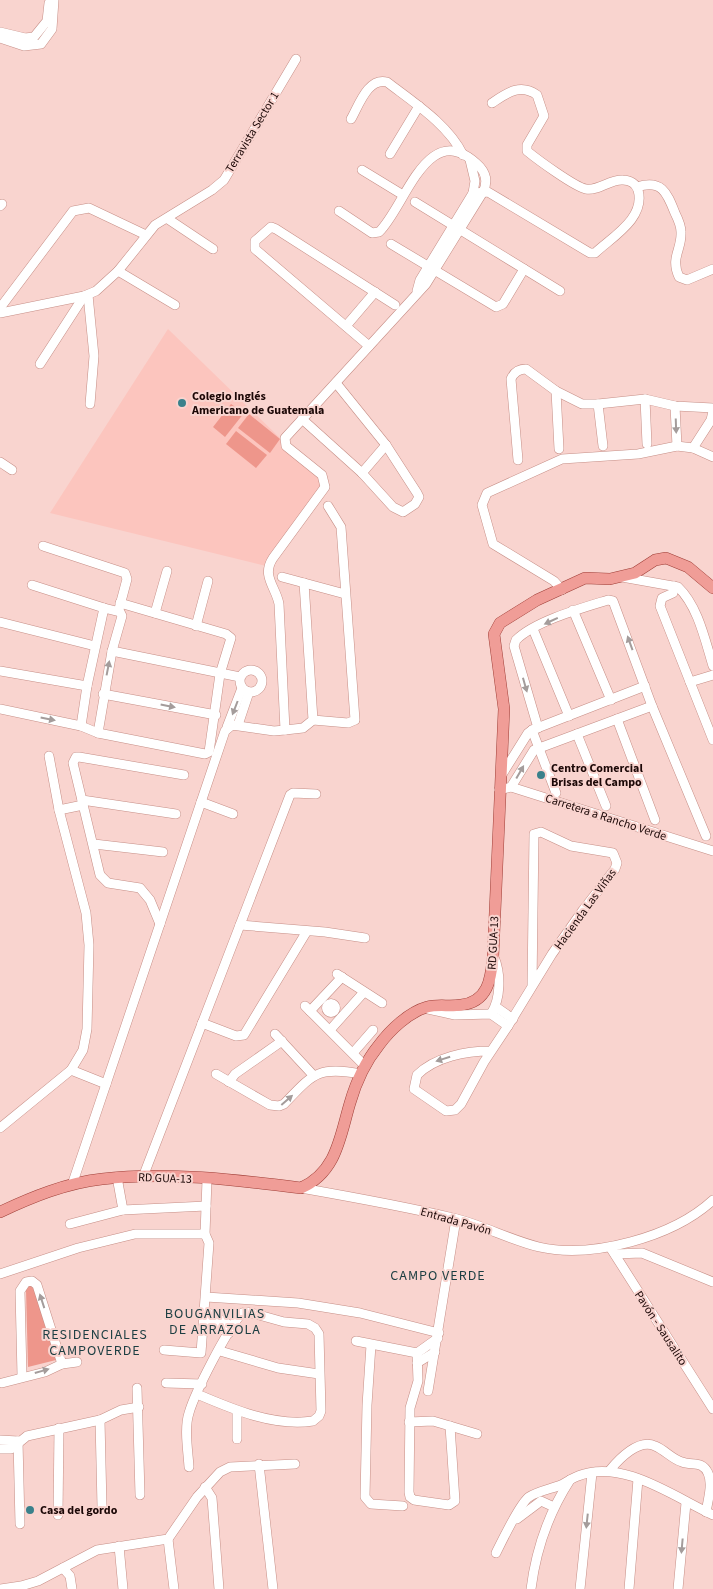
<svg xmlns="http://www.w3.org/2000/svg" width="713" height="1589" viewBox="0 0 713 1589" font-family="'Source Sans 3',sans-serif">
<rect width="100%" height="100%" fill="#f9d4cf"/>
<path fill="#fcc5be" d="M 168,329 L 320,477 L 323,487 L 266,566 L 50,513 Z"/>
<g fill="#ee968b">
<path d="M 231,404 L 244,413 L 225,437 L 213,427 Z"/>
<path d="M 249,414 L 280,439 L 270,453 L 238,428 Z"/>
<path d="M 236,431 L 267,455 L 256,468 L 226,444 Z"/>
<path d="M 30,1285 L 33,1285 L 56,1360 L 28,1367 L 26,1290 Z"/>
</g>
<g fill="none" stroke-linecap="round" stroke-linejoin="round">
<defs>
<g id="minor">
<path d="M 0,32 L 25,38 L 34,37 L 47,21 L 49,3"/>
<path d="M 0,38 L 24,46 L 41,44 L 52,29 L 54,0"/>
<path d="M 351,119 C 359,105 368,77 387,82 C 413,102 449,125 463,155"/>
<path d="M 390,154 L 419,106"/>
<path d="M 362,170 L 403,195"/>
<path d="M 637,187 C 662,179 667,193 675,213 C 678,219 681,225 681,232 C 682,250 670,257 679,277 L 687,280 L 713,269"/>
<path d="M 473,193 L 488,192 L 590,253 L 595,253 C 612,237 646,218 638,190 C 636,184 630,180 623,180 C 610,179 599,191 586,189 C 575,187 538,160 527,151 L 527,145 L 544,116 L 537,95 C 520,83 507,93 492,103"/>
<path d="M 415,202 L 560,291"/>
<path d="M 0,206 L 2,204"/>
<path d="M 168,219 L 213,249"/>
<path d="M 391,244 L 496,307 L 503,304 L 524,269"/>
<path d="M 118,271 L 175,305"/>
<path d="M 417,291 L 420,280 L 473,193 L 475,181 L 470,160"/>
<path d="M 88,295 L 94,356 L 90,404"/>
<path d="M 0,308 L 73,211 L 89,208 L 146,235"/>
<path d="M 0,313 L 84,296 L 96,291 L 118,271 L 155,225 L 212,190 L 224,180 L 296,59"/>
<path d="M 346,326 L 375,292"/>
<path d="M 369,346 L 255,249 L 255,241 L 271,227 L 276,229 L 395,305"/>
<path d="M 40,364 L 84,296"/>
<path d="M 556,391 L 559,449"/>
<path d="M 645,399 L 647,444"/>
<path d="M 598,404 L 603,446"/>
<path d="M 675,406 L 677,446"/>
<path d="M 302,419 L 362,473 L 393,507 L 403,512 L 415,504 L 419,497 L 417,493 L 386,445 L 336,383"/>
<path d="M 693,448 L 711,420 L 713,411"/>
<path d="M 518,460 L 511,379 C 514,372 519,369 526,369 L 556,391 L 582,404 L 598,404 L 645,399 L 675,406 L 713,408"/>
<path d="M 0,462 L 12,470"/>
<path d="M 362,473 L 386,445"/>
<path d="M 43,546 L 125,573 L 127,579 L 119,609"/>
<path d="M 282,577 L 345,594"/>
<path d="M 622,577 L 678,587 C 698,606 705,640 713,666"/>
<path d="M 32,585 L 104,608"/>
<path d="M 674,586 L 673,593 L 662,598 L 660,606 L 713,740"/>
<path d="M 562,590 L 554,581 L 493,544 L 482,505 L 487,493 L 562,459 L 638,454 L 677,446 L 693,448 L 713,457"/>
<path d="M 573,610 L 611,700"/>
<path d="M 155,613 L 167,571"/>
<path d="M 0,622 L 95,646"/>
<path d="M 196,626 L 208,581"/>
<path d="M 533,629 L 569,716"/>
<path d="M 112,651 L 240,677"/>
<circle cx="251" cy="681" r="11"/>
<path d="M 0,671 L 87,686"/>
<path d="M 690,682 L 713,675"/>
<path d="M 103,694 L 216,715"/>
<path d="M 0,709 L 81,726 L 98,733 L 205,754 L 209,752 L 220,674 L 231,638 L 226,634 L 120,603"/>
<path d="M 617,719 L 655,820"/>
<path d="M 313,720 L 348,723 L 355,720 L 341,527 L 328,506"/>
<path d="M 238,725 L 249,692"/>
<path d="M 81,726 L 87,686 L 104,608 L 120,612 L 122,616 L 112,651 L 98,733"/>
<path d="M 227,727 L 242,688"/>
<path d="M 538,728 L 514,646 L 516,640 C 535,621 582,608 608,600 L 613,601 L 652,706 L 706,836"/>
<path d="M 285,730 L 303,728 L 313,720 L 304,583"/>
<path d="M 532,730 L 556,793"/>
<path d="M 577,734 L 606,806"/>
<path d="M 501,776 L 528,733 L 532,730 L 645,686"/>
<path d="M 511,787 L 534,750 L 652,706"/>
<path d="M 499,790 L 511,787 L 713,851"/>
<path d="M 82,800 L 176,814"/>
<path d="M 201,802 L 233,814"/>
<path d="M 59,810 L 83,805"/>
<path d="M 94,844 L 163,852"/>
<path d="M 160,924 L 150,900 L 140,888 L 108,883 L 100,875 L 73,763 L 76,757 L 79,757 L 184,775"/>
<path d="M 240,925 L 325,932 L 365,938"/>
<path d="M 337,974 L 382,1003"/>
<circle cx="331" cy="1008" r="4.5"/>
<path d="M 305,1006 L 365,1066"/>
<path d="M 496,1007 L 513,1019"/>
<path d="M 428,1009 L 455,1015 L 491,1014 L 508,1026"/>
<path d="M 310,1011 L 342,977"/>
<path d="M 491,1014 C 501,998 501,974 494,957"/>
<path d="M 202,1023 L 236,1036 L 244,1035 L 307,931"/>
<path d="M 330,1030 L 364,992"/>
<path d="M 275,1034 L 313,1075"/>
<path d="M 491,1051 C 466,1051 435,1057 417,1075 L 414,1089 L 446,1111 L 455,1110 L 461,1104 L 484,1062 L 508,1026 L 552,954 L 583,910 L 615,869 L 617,863 L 613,853 L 571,846 L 541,832 L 534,834 L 532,986"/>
<path d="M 353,1053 L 373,1030"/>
<path d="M 71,1070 L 106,1084"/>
<path d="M 216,1074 L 270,1105 L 279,1106 L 284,1104 C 313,1074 317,1066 361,1074"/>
<path d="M 229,1082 L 235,1074 L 282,1041"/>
<path d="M 0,1128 L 71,1070 L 83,1050 L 87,1029 L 89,945 L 86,913 L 59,810 L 49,756"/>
<path d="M 117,1177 L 123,1210"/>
<path d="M 143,1177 L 290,795 L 293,793 L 316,794"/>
<path d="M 72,1185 L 225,731 L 232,725 L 274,731 L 285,730 L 279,604 C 276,587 261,576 273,558 L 325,487 L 322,475 L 286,446 L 285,438 L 426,284 L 483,192 C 487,184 487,175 480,167 C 428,114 406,206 379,232 L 372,233 L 339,211"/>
<path d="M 301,1188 C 352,1197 403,1206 453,1218 C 483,1225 510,1240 539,1247 C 592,1259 673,1237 713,1200"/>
<path d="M 70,1224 L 123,1210 L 206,1206"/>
<path d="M 610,1247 L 713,1409"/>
<path d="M 615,1254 L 642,1253 L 713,1282"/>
<path d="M 0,1274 L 78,1248 L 135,1234 L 205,1234"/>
<path d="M 206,1297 L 298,1303 L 360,1313 L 439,1333"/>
<path d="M 205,1311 L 233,1327"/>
<path d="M 204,1319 L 229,1333"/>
<path d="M 356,1341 L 417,1353 L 438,1338"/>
<path d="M 371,1345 L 367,1405 L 365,1497 L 371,1504 L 403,1506"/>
<path d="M 164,1350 L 201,1353 L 209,1243 L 205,1234 L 207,1180"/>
<path d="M 220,1351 L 278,1368 L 319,1374"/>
<path d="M 417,1353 L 418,1381 L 410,1408 L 409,1492 L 410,1497 L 414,1500 L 449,1505 L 455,1501 L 450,1426"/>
<path d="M 417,1363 L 435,1352"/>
<path d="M 22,1376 L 20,1291 L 26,1282 L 32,1281 L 37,1285 L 62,1364"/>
<path d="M 2,1383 L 45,1372 L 62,1364 L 77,1362"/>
<path d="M 166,1383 L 202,1384"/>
<path d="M 137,1388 L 140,1495"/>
<path d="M 428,1391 L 456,1219"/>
<path d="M 100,1420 L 102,1507"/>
<path d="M 409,1422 L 433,1421 L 477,1434"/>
<path d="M 237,1439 L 237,1412"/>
<path d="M 0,1440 L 18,1441"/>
<path d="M 18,1441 L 20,1524"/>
<path d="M 0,1449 L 11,1449 L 27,1436 L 100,1420 L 121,1410 L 139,1407"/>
<path d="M 259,1464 L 273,1589"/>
<path d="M 189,1467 C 188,1451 184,1428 189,1413 C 195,1392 227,1330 242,1313 L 248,1312 L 284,1322 L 308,1324 L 315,1328 L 319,1334 L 321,1411 L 319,1416 L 313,1421 C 274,1427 232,1409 197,1394"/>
<path d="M 610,1470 C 619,1459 639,1438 655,1446 C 665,1450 672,1459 682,1462 C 692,1466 702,1460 708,1473 C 713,1484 708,1500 706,1512"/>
<path d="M 205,1487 L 212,1498 L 219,1589"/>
<path d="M 58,1515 L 59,1428"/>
<path d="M 517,1519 L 541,1501 L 554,1507"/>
<path d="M 168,1539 L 174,1589"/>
<path d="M 119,1546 L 123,1589"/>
<path d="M 496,1553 C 502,1541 520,1503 529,1497 C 538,1491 551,1489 561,1485 C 567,1482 572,1478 578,1476 C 622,1458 674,1497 713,1515"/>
<path d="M 63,1568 L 70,1576 L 72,1589"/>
<path d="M 0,1589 L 21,1586 L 38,1581 L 97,1550 L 168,1539 L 197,1497 L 220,1472 L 230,1467 L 295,1464"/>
<path d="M 531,1589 C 536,1549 548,1514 570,1480"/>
<path d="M 580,1589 L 592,1473"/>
<path d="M 629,1589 L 638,1479"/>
<path d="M 678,1589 L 686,1503"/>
</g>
<path id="major" d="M 0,1212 C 32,1197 66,1183 102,1179 C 165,1171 238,1180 301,1188 C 337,1172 340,1136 350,1103 C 356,1082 366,1061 379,1045 C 390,1030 409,1012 427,1007 C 438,1004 450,1007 461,1005 C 488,1002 491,979 493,957 L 504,709 L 494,634 L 500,623 L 537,600 L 585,578 L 610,579 L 635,573 L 655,560 L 666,558 L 688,567 L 713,588"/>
</defs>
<use href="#minor" stroke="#c68e86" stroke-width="10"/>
<use href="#major" stroke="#9f3e37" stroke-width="12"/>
<use href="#minor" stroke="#fff" stroke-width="9"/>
<use href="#major" stroke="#f09d97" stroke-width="11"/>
</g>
<defs><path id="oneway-solid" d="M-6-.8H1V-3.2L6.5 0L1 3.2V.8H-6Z" transform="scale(1.25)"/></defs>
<g fill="#a49c9b">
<use href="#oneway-solid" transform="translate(676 426) rotate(88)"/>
<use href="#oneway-solid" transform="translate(551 621) rotate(155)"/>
<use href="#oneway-solid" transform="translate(630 643) rotate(-110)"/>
<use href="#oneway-solid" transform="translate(108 668) rotate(-79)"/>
<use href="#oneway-solid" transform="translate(525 685) rotate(74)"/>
<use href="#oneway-solid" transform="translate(168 706) rotate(11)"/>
<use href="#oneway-solid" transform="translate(235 708) rotate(111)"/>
<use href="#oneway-solid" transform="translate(48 719) rotate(11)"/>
<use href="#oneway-solid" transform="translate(520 772) rotate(-60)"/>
<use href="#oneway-solid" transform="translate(443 1059) rotate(163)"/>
<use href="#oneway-solid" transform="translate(287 1100) rotate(-41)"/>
<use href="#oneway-solid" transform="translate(42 1301) rotate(-108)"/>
<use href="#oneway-solid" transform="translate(42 1371) rotate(-16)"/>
<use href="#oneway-solid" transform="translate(587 1521) rotate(96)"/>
<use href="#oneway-solid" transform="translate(682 1546) rotate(95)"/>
</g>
<g fill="#3a818b" stroke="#f9d4cf" stroke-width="2">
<circle cx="182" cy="403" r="5"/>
<circle cx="541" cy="775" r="5"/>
<circle cx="30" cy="1510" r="5"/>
</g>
<g text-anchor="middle" stroke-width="4" stroke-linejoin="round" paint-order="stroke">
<g font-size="12" fill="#1b0706" stroke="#f9d4cf">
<text transform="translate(252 132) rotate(-59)" y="4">Terravista Sector 1</text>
<text transform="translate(606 817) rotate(18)" y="4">Carretera a Rancho Verde</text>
<text transform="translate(585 909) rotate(-54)" y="4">Hacienda Las Viñas</text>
<text transform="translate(493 943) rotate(-87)" y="4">RD GUA-13</text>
<text transform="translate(165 1178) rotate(2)" y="4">RD GUA-13</text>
<text transform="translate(456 1221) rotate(16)" y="4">Entrada Pavón</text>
<text transform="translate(661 1328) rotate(57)" y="4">Pavón - Sausalito</text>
</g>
<g font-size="12" font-weight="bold" fill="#1b0706" stroke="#f9d4cf" text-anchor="start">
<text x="192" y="400">Colegio Inglés<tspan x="192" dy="14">Americano de Guatemala</tspan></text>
<text x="551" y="772">Centro Comercial<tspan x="551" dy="14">Brisas del Campo</tspan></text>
<text x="40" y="1514">Casa del gordo</text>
</g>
<g font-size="14" letter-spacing="1" fill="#1c3e42" stroke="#f9d4cf">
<text x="438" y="1280">CAMPO VERDE</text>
<text x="215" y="1318">BOUGANVILIAS<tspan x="215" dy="16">DE ARRAZOLA</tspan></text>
<text x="95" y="1339">RESIDENCIALES<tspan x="95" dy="16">CAMPOVERDE</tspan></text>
</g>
</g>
</svg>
